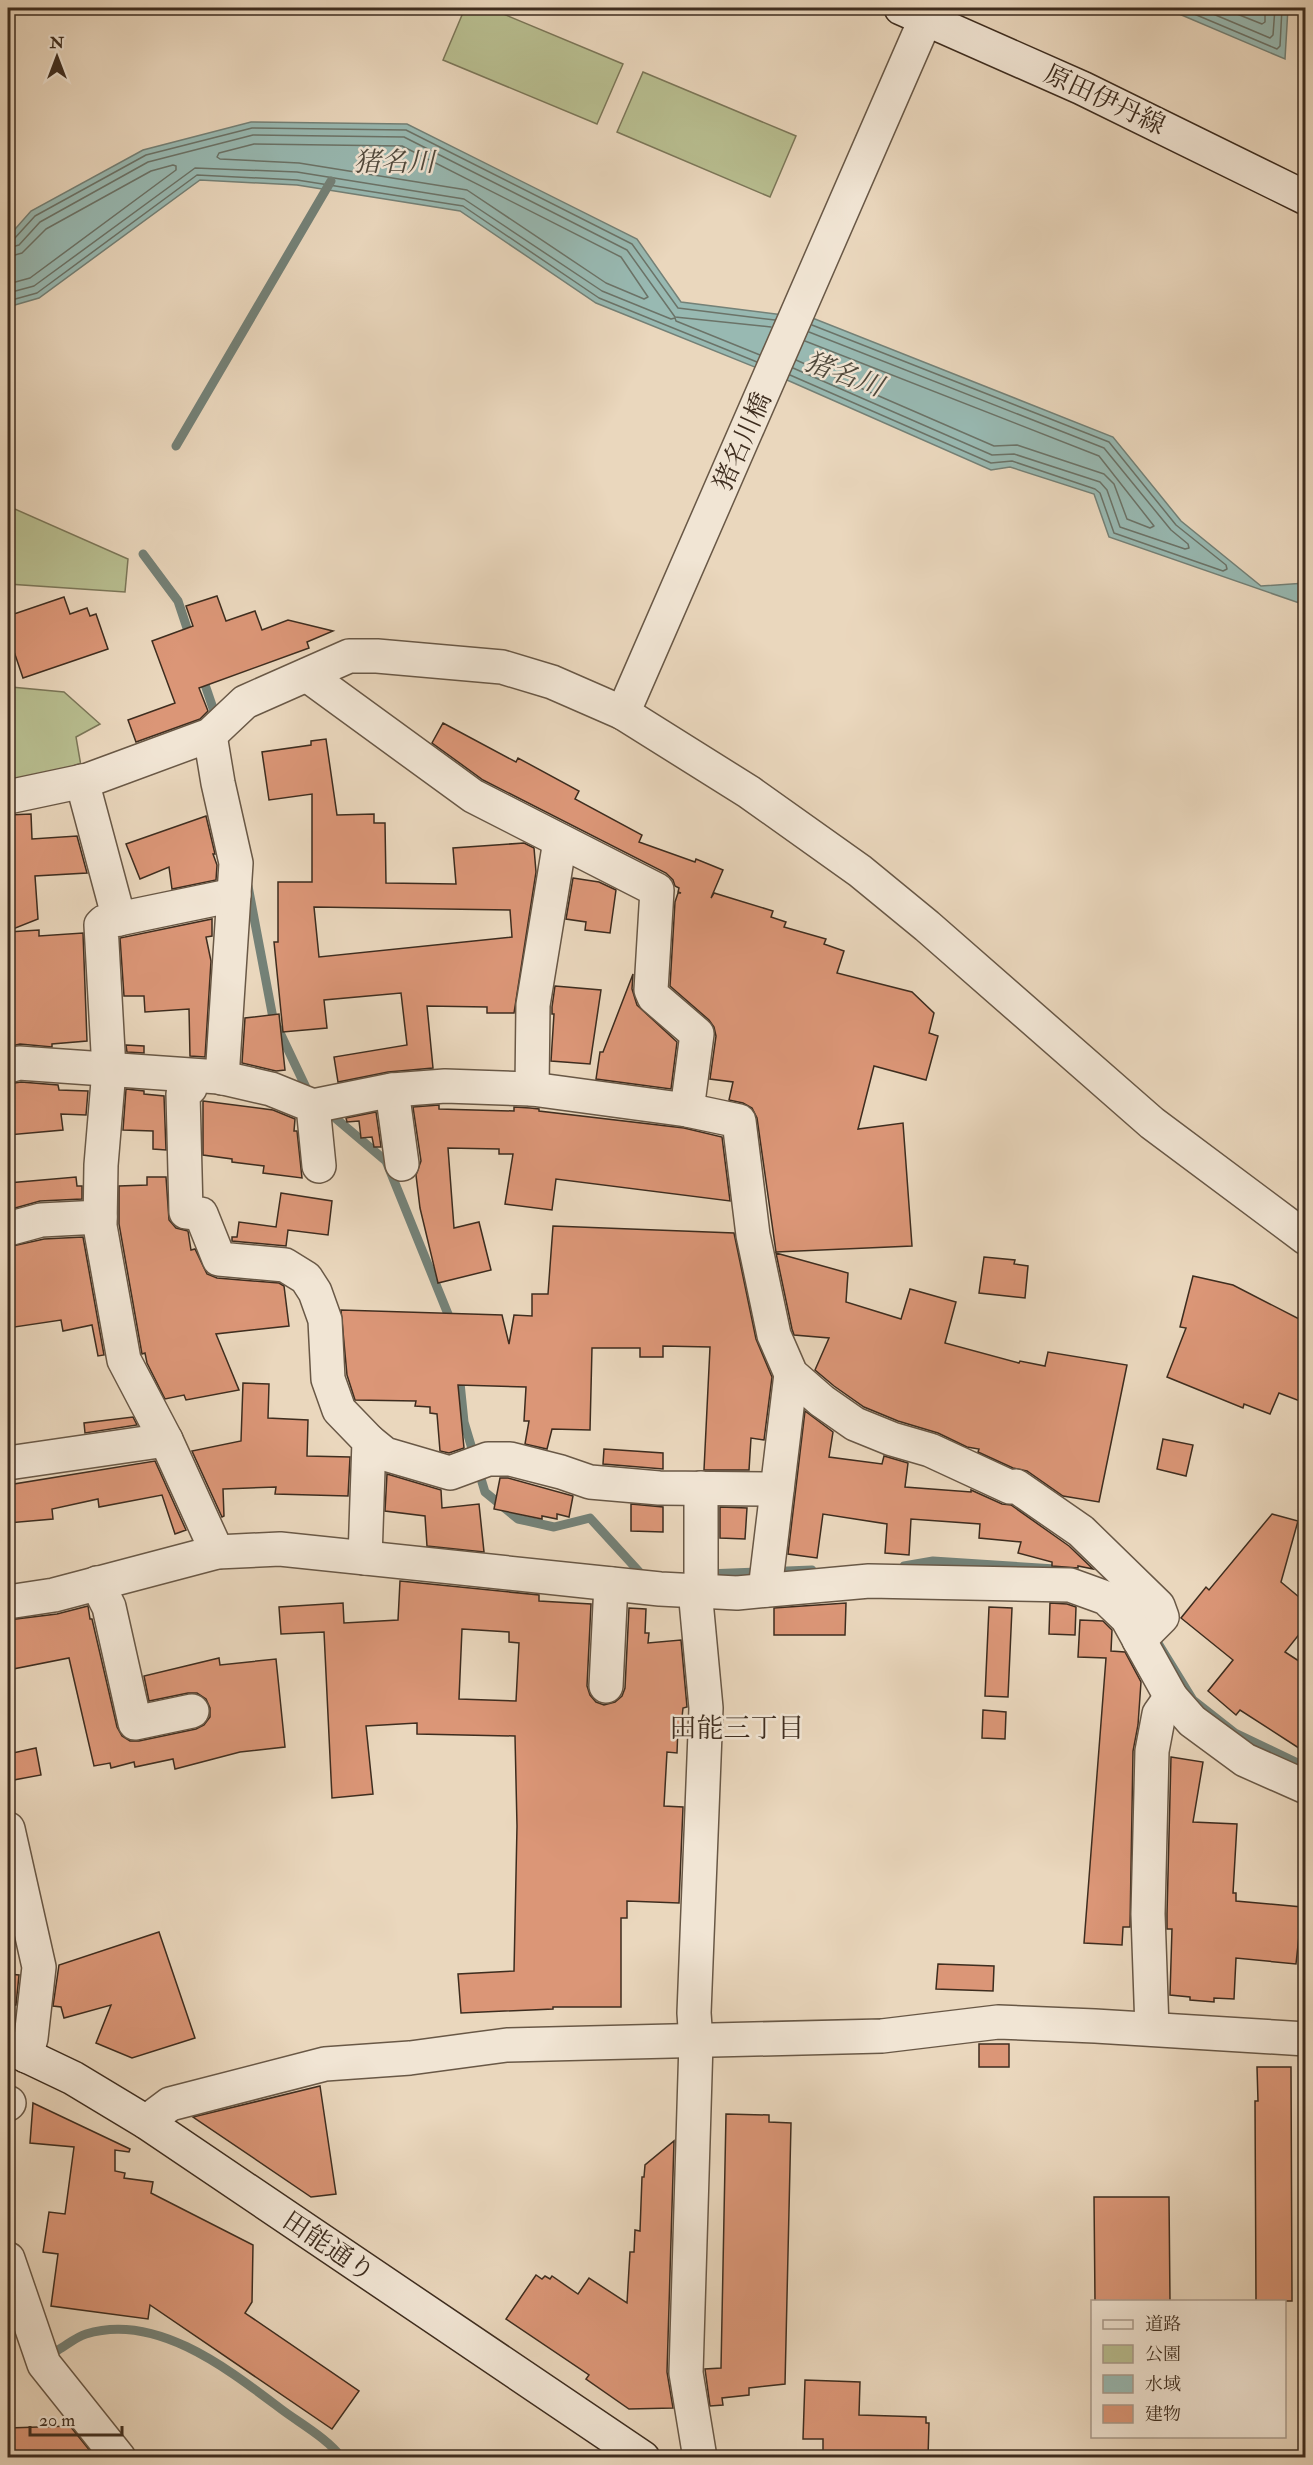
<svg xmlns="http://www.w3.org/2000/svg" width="1313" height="2465" viewBox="0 0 1313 2465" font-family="'IM FELL Double Pica','Noto Serif JP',serif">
<rect width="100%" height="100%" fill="#ead7bd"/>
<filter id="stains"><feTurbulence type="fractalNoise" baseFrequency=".00333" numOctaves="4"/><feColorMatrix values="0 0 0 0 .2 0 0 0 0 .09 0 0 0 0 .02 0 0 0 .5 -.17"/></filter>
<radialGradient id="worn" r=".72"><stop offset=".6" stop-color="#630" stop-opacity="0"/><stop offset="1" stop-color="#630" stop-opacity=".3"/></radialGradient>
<g fill="#b8be90" stroke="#7b7658" stroke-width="1.5">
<path d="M 465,8 L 489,8 L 623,64 L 597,124 L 443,60 Z"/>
<path d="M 643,72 L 796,136 L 770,197 L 617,132 Z"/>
<path d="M 8,506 L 128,559 L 125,592 L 8,584 Z"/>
<path d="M 8,682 L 11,687 L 64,692 L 100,724 L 76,737 L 81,766 L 8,786 Z"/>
</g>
<g fill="#98b9b2" stroke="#748177" stroke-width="1.5">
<path d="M 1165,8 L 1288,8 L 1285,59 Z"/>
<path d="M 251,122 L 407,124 L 637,239 L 681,302 L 815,319 L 1113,437 L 1181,521 L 1261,586 L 1305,583 L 1305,605 L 1109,537 L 1094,494 L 1010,467 L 991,470 L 787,380 L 596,303 L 460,211 L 297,185 L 200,180 L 39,298 L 8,307 L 8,237 L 31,211 L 143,150 Z"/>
</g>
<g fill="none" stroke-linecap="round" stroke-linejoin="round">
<g stroke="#6b7368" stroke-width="1.5">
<path d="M 1180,8 L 1277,49 L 1280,46 L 1282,8"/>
<path d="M 1199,8 L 1270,38 L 1273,35 L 1275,8"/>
<path d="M 1222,8 L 1262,24 L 1265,22 L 1265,8"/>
<path d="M 254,144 L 402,146 L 621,257 L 648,297 L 644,299 L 606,283 L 467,190 L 299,163 L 220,159 L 217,157 L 219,153 Z"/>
<path d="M 8,241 L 14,239 L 35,216 L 146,155 L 252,128 L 406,130 L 632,244 L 678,308 L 775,320"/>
<path d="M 8,248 L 19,245 L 40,222 L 148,162 L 253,135 L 404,137 L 627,250 L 675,317 L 771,327"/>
<path d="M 8,257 L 22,253 L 46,229 L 151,171 L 173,165 L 176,166 L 176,170 L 30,278 L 8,284"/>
<path d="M 8,293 L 34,286 L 195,168 L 297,172 L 464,199 L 602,291 L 671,319 L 675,318 L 676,321 L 760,355"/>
<path d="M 8,301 L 37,293 L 197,175 L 297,180 L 463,206 L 599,298 L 757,362"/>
<path d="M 796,360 L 994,446 L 1017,445 L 1104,474 L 1114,484 L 1127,519 L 1150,528 L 1154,526 L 1099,456 L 805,341"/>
<path d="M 793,368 L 992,455 L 1014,454 L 1100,482 L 1107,490 L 1120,527 L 1185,549 L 1189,548 L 1188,544 L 1171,530 L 1104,448 L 809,332"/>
<path d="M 790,375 L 991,463 L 1012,461 L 1095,489 L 1100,493 L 1114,533 L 1223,571 L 1227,569 L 1226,565 L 1176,525 L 1109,442 L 812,325"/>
</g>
<g stroke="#748177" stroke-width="9">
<path d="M 176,446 L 331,181"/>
<path d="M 143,554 L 178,601 L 190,637"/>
<path d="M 202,676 L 217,720"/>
<path d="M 248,886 L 273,1018 L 310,1096"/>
<path d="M 327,1111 L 386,1161 L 452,1324"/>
<path d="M 459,1373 L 464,1422 L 485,1492 L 518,1519 L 554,1527 L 590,1518 L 644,1577 L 648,1577"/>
<path d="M 904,1566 L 933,1561 L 1055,1569"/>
<path d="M 706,1574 L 812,1570"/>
<path d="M 1153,1635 L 1193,1700 L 1235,1733 L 1306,1767"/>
<path d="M 58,2350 C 67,2345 76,2337 86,2334 C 156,2312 228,2369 281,2409 C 301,2424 327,2438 342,2458"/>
</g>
</g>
<g fill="#db9677" stroke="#3e2d1f" stroke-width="1.5" fill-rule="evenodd">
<path d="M 217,596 L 226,621 L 255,611 L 262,630 L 288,620 L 333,631 L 307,642 L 309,648 L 199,688 L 208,711 L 200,719 L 136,742 L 128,720 L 175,703 L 152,641 L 193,626 L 186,606 Z"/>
<path d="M 64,597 L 70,614 L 87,608 L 90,616 L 96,614 L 108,649 L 23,678 L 8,634 L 8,616 Z"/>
<path d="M 443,723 L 516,762 L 518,758 L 579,791 L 575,799 L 642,835 L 639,842 L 695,862 L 696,859 L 723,870 L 711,898 L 714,893 L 773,911 L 771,917 L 786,922 L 784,927 L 826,939 L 824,944 L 844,951 L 837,973 L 912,992 L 934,1013 L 929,1033 L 938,1036 L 926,1080 L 874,1066 L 858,1129 L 903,1123 L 912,1246 L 776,1252 L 757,1118 L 752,1108 L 743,1103 L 729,1100 L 733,1082 L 710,1079 L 716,1036 L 714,1027 L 709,1020 L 670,986 L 675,902 L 678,893 L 681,893 L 678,892 L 679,888 L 675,886 L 673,880 L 666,873 L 483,780 L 432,743 Z"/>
<path d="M 326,739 L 337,815 L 374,814 L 374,823 L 385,823 L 386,883 L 456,884 L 453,848 L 524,843 L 534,848 L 536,872 L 514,1013 L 487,1013 L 487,1007 L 427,1006 L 433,1068 L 388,1072 L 338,1082 L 334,1057 L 407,1045 L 401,993 L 324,1000 L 327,1028 L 283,1032 L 274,942 L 278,942 L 278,882 L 312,882 L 312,794 L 269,800 L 262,752 L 311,745 L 311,741 ZM 314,907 L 510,910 L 512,937 L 319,957 Z"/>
<path d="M 31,814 L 32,839 L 77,836 L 87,873 L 35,876 L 38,919 L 8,931 L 8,815 Z"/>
<path d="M 206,816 L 215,854 L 213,854 L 217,865 L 216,880 L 172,889 L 169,867 L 140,879 L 126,844 Z"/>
<path d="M 573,878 L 599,882 L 616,890 L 610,933 L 585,930 L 586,922 L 566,919 Z"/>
<path d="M 212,919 L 212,936 L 206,937 L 211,961 L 205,1057 L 190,1056 L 189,1009 L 145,1012 L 144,996 L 124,996 L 120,938 Z"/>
<path d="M 39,930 L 39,936 L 83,933 L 87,1041 L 52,1044 L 52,1047 L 20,1044 L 8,1047 L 8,932 Z"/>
<path d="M 633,974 L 632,989 L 637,1005 L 677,1042 L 671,1089 L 596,1079 L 600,1052 L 603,1052 Z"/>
<path d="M 555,986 L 601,990 L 590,1064 L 551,1061 L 554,1014 L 552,1014 L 552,1007 Z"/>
<path d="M 279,1014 L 285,1070 L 276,1071 L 242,1063 L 245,1018 Z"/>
<path d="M 126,1045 L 144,1046 L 144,1053 L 127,1052 Z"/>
<path d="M 21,1082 L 58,1085 L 59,1090 L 88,1091 L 86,1115 L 61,1114 L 63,1130 L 8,1135 L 8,1084 Z"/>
<path d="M 126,1089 L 144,1091 L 144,1094 L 164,1096 L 166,1150 L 153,1149 L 153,1131 L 123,1130 Z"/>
<path d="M 203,1101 L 273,1110 L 295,1119 L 294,1131 L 297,1131 L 302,1178 L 263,1173 L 264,1166 L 232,1162 L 232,1159 L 203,1155 Z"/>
<path d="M 439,1105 L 439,1109 L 514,1111 L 514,1107 L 530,1108 L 539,1109 L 539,1111 L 684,1128 L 722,1137 L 730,1201 L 556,1179 L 552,1210 L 505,1204 L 513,1154 L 499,1154 L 499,1149 L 448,1148 L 454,1228 L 479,1222 L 491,1270 L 438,1283 L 420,1208 L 416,1175 L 421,1161 L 413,1107 Z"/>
<path d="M 376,1112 L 381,1147 L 374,1147 L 372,1137 L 361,1138 L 359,1121 L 347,1122 L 346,1118 Z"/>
<path d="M 76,1177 L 77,1186 L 82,1186 L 82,1199 L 40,1201 L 8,1210 L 8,1183 Z"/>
<path d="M 147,1177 L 166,1177 L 169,1220 L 176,1228 L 188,1231 L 191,1250 L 195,1249 L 207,1274 L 217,1278 L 279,1283 L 284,1286 L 289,1326 L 216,1334 L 239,1390 L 186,1400 L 184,1395 L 165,1399 L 147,1363 L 145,1353 L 142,1354 L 119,1224 L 119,1186 L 147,1185 Z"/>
<path d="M 281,1193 L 332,1201 L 328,1235 L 288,1230 L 286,1246 L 232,1241 L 232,1237 L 237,1237 L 239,1222 L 276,1227 Z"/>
<path d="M 553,1226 L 734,1233 L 756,1339 L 772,1377 L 764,1440 L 751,1438 L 749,1470 L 704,1470 L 710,1347 L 663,1346 L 663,1357 L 640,1357 L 640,1348 L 592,1348 L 590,1430 L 552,1429 L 547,1449 L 525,1444 L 529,1421 L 524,1421 L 526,1387 L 458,1385 L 464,1448 L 449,1453 L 440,1451 L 437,1414 L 430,1413 L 430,1407 L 415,1406 L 416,1401 L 355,1400 L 347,1375 L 341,1310 L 502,1315 L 509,1344 L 514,1315 L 532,1316 L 532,1294 L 548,1294 Z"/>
<path d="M 83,1237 L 104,1355 L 98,1356 L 92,1325 L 63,1331 L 61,1320 L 8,1328 L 8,1247 L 44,1239 Z"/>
<path d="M 776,1253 L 848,1273 L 846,1302 L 901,1319 L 910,1289 L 956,1302 L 945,1343 L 1019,1363 L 1020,1361 L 1045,1366 L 1048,1352 L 1127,1365 L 1099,1502 L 1063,1496 L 1027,1471 L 1013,1468 L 978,1452 L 979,1449 L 967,1447 L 938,1433 L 898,1421 L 864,1407 L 834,1386 L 815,1370 L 829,1338 L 794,1335 L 792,1329 Z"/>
<path d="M 984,1257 L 1015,1260 L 1014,1264 L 1028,1266 L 1025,1298 L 979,1293 Z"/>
<path d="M 1193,1276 L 1233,1285 L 1305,1322 L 1305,1403 L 1279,1393 L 1270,1414 L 1244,1404 L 1243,1408 L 1167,1377 L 1186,1328 L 1180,1327 Z"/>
<path d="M 243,1383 L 269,1384 L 268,1418 L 308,1420 L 307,1456 L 350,1457 L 348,1496 L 275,1494 L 276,1487 L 223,1489 L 224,1516 L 222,1517 L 192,1451 L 241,1441 Z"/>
<path d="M 805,1411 L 833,1432 L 829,1457 L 882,1464 L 884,1456 L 908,1463 L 905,1487 L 971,1492 L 971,1490 L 1002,1504 L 1011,1505 L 1069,1546 L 1093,1569 L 1078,1566 L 1078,1568 L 1052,1566 L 1052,1562 L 1018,1553 L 1021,1542 L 979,1538 L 980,1524 L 911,1519 L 909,1555 L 885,1553 L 887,1524 L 823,1514 L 817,1558 L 788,1554 Z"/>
<path d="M 133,1417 L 137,1425 L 85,1433 L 84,1423 Z"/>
<path d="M 1163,1439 L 1193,1445 L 1186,1476 L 1157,1469 Z"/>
<path d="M 604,1449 L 663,1453 L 663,1469 L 603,1464 Z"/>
<path d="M 155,1461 L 186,1530 L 175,1534 L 162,1495 L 99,1507 L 98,1499 L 52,1509 L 53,1519 L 8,1523 L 8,1485 Z"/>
<path d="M 387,1474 L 441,1490 L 442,1508 L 479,1504 L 484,1552 L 427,1546 L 425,1516 L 385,1511 Z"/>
<path d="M 500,1478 L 508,1478 L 573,1496 L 569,1517 L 557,1514 L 557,1519 L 542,1516 L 542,1519 L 494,1509 Z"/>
<path d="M 631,1504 L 663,1507 L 663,1532 L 631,1531 Z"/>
<path d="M 720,1507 L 747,1508 L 745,1539 L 720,1538 Z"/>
<path d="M 1272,1514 L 1298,1521 L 1281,1582 L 1305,1602 L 1305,1627 L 1285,1652 L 1305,1665 L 1305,1752 L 1240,1710 L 1236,1715 L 1208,1691 L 1233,1660 L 1181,1618 L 1206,1587 L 1209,1590 Z"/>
<path d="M 400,1581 L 539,1595 L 539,1601 L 591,1604 L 587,1686 L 590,1695 L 596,1702 L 604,1705 L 615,1702 L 622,1696 L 625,1688 L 629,1608 L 646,1609 L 645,1633 L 649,1633 L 648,1643 L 681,1640 L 687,1707 L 683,1708 L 681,1727 L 678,1727 L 677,1753 L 667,1752 L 664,1806 L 683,1807 L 679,1903 L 627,1901 L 627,1918 L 621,1918 L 621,2007 L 553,2007 L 553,2009 L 461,2013 L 458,1974 L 514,1971 L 517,1826 L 515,1736 L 417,1734 L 417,1723 L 366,1726 L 373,1794 L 332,1798 L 324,1632 L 281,1634 L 279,1607 L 343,1603 L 344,1623 L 398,1620 ZM 462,1629 L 509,1632 L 509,1642 L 519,1643 L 516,1701 L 459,1699 Z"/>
<path d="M 846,1603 L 845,1635 L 774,1635 L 774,1608 Z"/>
<path d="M 1050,1603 L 1067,1604 L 1076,1607 L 1075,1635 L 1049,1634 Z"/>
<path d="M 88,1606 L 90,1619 L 92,1619 L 117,1727 L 122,1736 L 130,1741 L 139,1741 L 196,1729 L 204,1725 L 210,1717 L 210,1708 L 206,1699 L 197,1693 L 188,1693 L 149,1701 L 144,1676 L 219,1658 L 220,1665 L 276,1659 L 285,1747 L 240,1752 L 175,1769 L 173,1759 L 135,1767 L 134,1762 L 111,1768 L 110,1763 L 94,1766 L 69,1658 L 8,1670 L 8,1620 L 57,1614 Z"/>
<path d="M 989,1607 L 1012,1608 L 1008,1697 L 985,1696 Z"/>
<path d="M 1080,1620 L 1103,1621 L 1112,1630 L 1111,1651 L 1125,1652 L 1141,1682 L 1138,1725 L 1133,1751 L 1130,1927 L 1123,1927 L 1122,1945 L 1084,1943 L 1106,1658 L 1078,1657 Z"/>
<path d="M 983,1710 L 1006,1712 L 1005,1739 L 982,1738 Z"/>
<path d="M 36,1748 L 41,1775 L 8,1781 L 8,1754 Z"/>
<path d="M 1171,1757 L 1203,1762 L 1193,1822 L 1237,1824 L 1233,1893 L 1236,1893 L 1236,1901 L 1302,1907 L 1296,1964 L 1236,1958 L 1234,1999 L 1214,1998 L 1214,2002 L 1190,2000 L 1190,1997 L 1170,1995 L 1172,1929 L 1167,1929 L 1167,1914 Z"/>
<path d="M 159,1932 L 195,2038 L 132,2058 L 96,2043 L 111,2005 L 64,2018 L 61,2007 L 53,2006 L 59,1965 Z"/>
<path d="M 938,1964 L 994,1966 L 993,1991 L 936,1989 Z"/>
<path d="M 8,1974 L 19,1975 L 16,2005 L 14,2005 L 14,2001 L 8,2001 Z"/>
<rect x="979" y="2044" width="30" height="23"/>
<path d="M 1257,2067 L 1291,2067 L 1292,2301 L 1256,2301 L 1255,2101 L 1258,2101 Z"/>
<path d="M 320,2086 L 336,2194 L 311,2197 L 193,2117 Z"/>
<path d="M 33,2103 L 130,2149 L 129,2152 L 115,2150 L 115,2171 L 125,2173 L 124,2178 L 153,2182 L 151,2193 L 253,2245 L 252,2302 L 245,2313 L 359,2391 L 332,2429 L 150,2305 L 148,2319 L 51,2306 L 58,2254 L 43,2252 L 49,2212 L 65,2214 L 74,2147 L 30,2143 Z"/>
<path d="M 726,2114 L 769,2115 L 769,2122 L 791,2123 L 785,2384 L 749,2388 L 749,2395 L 722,2398 L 723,2405 L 710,2406 L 705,2369 L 721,2368 Z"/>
<path d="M 674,2141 L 667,2372 L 673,2408 L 629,2409 L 586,2379 L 589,2375 L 506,2319 L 536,2275 L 542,2279 L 545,2276 L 550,2279 L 552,2276 L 578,2294 L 589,2278 L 627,2303 L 630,2252 L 634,2252 L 635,2230 L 640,2231 L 642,2177 L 644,2177 L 645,2165 Z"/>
<path d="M 1094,2197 L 1169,2197 L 1170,2301 L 1095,2301 Z"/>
<path d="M 805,2380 L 860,2382 L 859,2415 L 926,2417 L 926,2423 L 929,2423 L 928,2457 L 823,2457 L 823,2439 L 803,2439 Z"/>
<path d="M 70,2426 L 95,2457 L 8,2457 L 8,2428 Z"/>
</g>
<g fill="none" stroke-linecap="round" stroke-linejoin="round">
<defs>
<g id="street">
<path d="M 307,675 L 473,796 L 657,890 L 651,990 L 654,997 L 697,1034 L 687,1110"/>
<path d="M 623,713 L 926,18"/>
<path d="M 210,735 L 218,783 L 236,863 L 222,1078"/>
<path d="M 82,781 L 119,919"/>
<path d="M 8,797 L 88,780 L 210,735 L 245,702 L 349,656 L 377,656 L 502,667 L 552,682 L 623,713 L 749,792 L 860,871 L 927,926 L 1152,1123 L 1306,1238"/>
<path d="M 8,1066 L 19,1063 L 219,1077 L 271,1089 L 313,1106 L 319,1166"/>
<path d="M 192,1076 L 190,1088 L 183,1094 L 186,1212 L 201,1214 L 219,1259 L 285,1265 L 306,1278 L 315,1292 L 325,1320 L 328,1379 L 339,1410 L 369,1441 L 365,1558"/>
<path d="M 532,1089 L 533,1005 L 560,841"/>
<path d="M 392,1090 L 402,1164"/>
<path d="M 313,1106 L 392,1090 L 445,1086 L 532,1089 L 687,1110 L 739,1121 L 753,1235 L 774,1335 L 791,1374 L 822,1401 L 855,1424 L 892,1439 L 930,1450 L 1010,1487 L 1016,1486 L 1081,1531 L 1158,1606 L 1162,1617 L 1139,1640"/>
<path d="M 8,1229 L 41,1220 L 100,1217"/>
<path d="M 369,1441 L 385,1454 L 450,1473 L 488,1459 L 510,1459 L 561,1472 L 590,1482 L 659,1488 L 777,1489"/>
<path d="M 8,1463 L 166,1440"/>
<path d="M 701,1488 L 701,1591"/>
<path d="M 217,1552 L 166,1440 L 124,1360 L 100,1226 L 101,1165 L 109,1070 L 101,925 L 104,922 L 234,895"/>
<path d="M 97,1583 L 109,1607 L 135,1723 L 192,1711"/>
<path d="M 695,1590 L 706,1708 L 694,2013 L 696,2042 L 686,2373 L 700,2458"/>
<path d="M 765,1590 L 791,1374"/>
<path d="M 8,1602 L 54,1595 L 217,1552 L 280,1549 L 660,1589 L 737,1593 L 869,1581 L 1070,1585 L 1106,1598 L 1127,1618 L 1171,1697 L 1192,1721 L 1245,1760 L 1306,1787"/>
<path d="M 606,1686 L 611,1584"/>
<path d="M 8,1829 L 39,1967 L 31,2038 L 26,2056"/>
<path d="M 1152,2029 L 1148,1914 L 1152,1751 L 1159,1714 L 1171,1697"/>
<path d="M 8,2104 L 9,2103"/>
<path d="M 146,2122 L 170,2104 L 325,2064 L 410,2058 L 507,2045 L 882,2036 L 998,2022 L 1095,2026 L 1306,2039"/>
<path d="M 8,2259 L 44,2364 L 119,2458"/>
</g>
<g id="secondary">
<path d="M 901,8 L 1082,88 L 1306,198"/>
<path d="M 8,2047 L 73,2078 L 146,2122 L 643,2458"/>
</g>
</defs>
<use href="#street" stroke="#695846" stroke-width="36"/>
<use href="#secondary" stroke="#3e2d1f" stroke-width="36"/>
<use href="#street" stroke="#f1e5d4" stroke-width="33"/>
<use href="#secondary" stroke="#f1e5d4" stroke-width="33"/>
</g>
<g text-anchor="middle" stroke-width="5" stroke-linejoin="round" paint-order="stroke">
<g font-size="26" fill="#3e2d1f" stroke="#f1e5d4">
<text transform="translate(1105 99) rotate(25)" y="9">原田伊丹線</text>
<text transform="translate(742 441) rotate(-66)" y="9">猪名川橋</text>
<text transform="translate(329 2246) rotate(34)" y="9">田能通り</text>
</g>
<g font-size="27" font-style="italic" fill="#50493c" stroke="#f1e5d4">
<text x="394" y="171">猪名川</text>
<text transform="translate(844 374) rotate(20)" y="9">猪名川</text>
</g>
<g font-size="27" fill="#3e2d1f" stroke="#f1e5d4">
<text x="737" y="1737">田能三丁目</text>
</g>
</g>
<rect width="1313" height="2465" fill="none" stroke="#ead7bd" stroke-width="30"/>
<rect x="9" y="9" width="1295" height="2447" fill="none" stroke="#3e2d1f" stroke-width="3"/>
<rect x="15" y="15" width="1283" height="2435" fill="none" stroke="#3e2d1f" stroke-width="1.5"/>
<rect x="1091" y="2300" width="195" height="138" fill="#f1e5d4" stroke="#a99b8c" stroke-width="1.5"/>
<rect x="1103" y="2320" width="30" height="9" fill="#f1e5d4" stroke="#a99b8c" stroke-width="1.5"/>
<text x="1145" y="2330" font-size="18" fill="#3e2d1f">道路</text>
<rect x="1103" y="2345" width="30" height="18" fill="#b8be90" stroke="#a99b8c" stroke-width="1.5"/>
<text x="1145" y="2360" font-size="18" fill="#3e2d1f">公園</text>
<rect x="1103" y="2375" width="30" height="18" fill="#98b9b2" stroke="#a99b8c" stroke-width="1.5"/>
<text x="1145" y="2390" font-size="18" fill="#3e2d1f">水域</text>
<rect x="1103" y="2405" width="30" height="18" fill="#db9677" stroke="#a99b8c" stroke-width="1.5"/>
<text x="1145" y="2420" font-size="18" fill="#3e2d1f">建物</text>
<g transform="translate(57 57)" stroke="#f1e5d4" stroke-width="4.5" paint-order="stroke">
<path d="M0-4.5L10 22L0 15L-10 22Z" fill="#3e2d1f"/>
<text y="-9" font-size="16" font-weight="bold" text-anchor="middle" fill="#3e2d1f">N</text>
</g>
<path d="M30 2426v9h92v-9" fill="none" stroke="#3e2d1f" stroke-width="3"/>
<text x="39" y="2426" font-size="18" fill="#3e2d1f" stroke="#f1e5d4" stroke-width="4.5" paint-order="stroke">20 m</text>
<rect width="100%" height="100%" filter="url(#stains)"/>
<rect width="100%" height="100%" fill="url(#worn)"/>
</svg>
